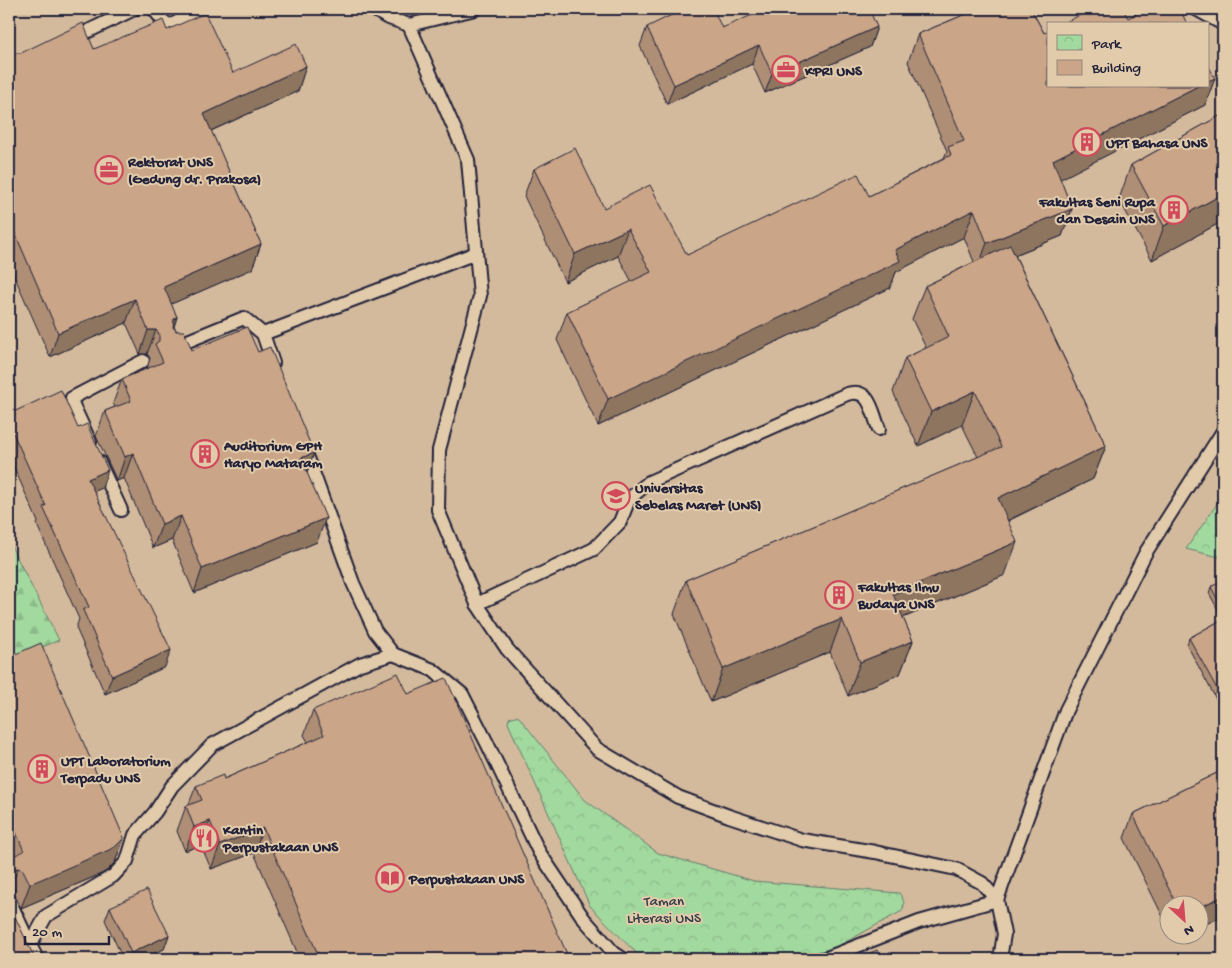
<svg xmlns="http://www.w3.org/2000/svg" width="1232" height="968" viewBox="0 0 1232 968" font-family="'Gochi Hand',sans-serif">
<defs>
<pattern id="forest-firs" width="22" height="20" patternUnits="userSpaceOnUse" patternTransform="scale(1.25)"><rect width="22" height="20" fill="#a2d99e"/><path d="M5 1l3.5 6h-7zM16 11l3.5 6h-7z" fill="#8bba89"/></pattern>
<pattern id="park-crowns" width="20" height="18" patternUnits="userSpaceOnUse" patternTransform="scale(1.25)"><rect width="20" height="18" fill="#a2d99e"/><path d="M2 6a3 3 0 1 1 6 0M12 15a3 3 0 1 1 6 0" fill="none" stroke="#8bba89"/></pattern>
</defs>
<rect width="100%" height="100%" fill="#e2cbab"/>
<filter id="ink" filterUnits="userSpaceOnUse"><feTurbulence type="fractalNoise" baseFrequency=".02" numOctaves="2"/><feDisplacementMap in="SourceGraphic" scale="10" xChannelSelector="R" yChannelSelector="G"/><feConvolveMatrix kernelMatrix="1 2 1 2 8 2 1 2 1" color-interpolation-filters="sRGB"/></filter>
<g filter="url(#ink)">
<path fill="#d4ba9c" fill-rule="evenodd" d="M 9,9 L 1223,9 L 1223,959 L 9,959 ZM 1048,24 L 1208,24 L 1208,86 L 1048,86 ZM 1170,906 L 1200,906 L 1200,936 L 1170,936 Z"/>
<path fill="url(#forest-firs)" stroke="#627e6c" d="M 9,542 L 59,640 L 9,661 Z"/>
<g fill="url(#park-crowns)" stroke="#627e6c">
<path d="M 1223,495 L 1223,558 L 1186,549 Z"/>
<path d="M 515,716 L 519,717 L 585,800 L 658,853 L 754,881 L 899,893 C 903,898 906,904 902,911 L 835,948 L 785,959 L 650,959 L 636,953 L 590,906 L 508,723 L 509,718 Z"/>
</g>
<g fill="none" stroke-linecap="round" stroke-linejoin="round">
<defs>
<g id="lane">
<path d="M 154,9 L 164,22 L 169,25 L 174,24 L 199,9"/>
<path d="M 373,9 L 386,17 L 409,25 L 475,9"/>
<path d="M 1196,9 L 1223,24"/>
<path d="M 409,25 L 468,160 L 480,296 L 439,450 L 438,510 L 477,604 L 507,649 L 597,749 L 678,797 L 729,816 L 802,840 L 875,852 L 956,869 L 982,883 L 997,900 L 1004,934 L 1000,959"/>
<path d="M 72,39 L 134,9"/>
<path d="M 263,334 L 476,253"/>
<path d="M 173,347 L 244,318 L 263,334 L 273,363"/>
<path d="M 90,442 L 73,405 L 72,398 L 143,361"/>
<path d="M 305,450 L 353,583 L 375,631 L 393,654 L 433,670 L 462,694 L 487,743 L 539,852 L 584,919 L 614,953 L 623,959"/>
<path d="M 99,462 L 121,510"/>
<path d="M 477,604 L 594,549 L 620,522 L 629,499 L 649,482 L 847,394 C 870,387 872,411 879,429"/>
<path d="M 9,900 L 30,945"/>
<path d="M 997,900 L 1066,710 L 1146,552 L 1223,431"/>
<path d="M 37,959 L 30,945 L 46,916 L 113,876 L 127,861 L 135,835 L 155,812 L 172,786 L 212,745 L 360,664 L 393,654"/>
<path d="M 824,959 L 919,922 L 997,900"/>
</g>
</defs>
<use href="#lane" stroke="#22223b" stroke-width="16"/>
<use href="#lane" stroke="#e2cbab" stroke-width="12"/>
</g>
<g fill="#ae8e74" stroke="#22223b">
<path d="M 972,9 L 1031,9 L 1044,33 L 1215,78 L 1205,105 L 1060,179 L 1072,209 L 1062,236 L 1015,255 L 1106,446 L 1093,479 L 1008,521 L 1005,575 L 903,618 L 913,641 L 900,674 L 848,696 L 830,652 L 711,702 L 674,614 L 686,580 L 978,457 L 962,425 L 918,446 L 893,392 L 905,358 L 926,348 L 912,319 L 925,286 L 974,262 L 964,237 L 896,272 L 890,288 L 598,426 L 557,340 L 567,312 L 632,282 L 618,256 L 565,282 L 524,196 L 534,169 L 687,255 L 869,196 L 944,158 L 947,151 L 908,62 L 918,34 L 973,11 Z"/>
<path d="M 647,27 L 722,28 L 877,27 L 870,47 L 765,93 L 752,64 L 667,104 L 640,46 Z"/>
<path d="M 167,30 L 233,73 L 306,66 L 298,91 L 211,131 L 261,244 L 252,269 L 171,304 L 177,317 L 174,327 L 192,350 L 258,352 L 314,453 L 307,473 L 317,542 L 194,593 L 172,540 L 153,548 L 124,478 L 117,481 L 96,436 L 105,411 L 115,407 L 113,403 L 122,379 L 147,369 L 150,358 L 147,354 L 140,354 L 126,323 L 50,357 L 9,264 L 9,56 L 21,53 L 94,49 Z"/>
<path d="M 1223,114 L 1223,221 L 1152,260 L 1119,199 L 1131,165 Z"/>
<path d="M 9,414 L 78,428 L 102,488 L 94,491 L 165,667 L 105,694 L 76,628 L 79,619 L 37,525 L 38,522 L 9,456 Z"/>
<path d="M 1223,580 L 1223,712 L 1187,645 L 1189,638 L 1223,619 L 1209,593 L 1211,587 Z"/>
<path d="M 9,657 L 124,838 L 115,862 L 108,870 L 101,874 L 21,908 L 14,894 L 10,906 L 9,959 Z"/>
<path d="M 408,694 L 567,954 L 565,959 L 300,959 L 254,853 L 211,869 L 201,845 L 185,851 L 177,831 L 186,806 L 188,806 L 196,786 L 224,779 L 308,742 L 304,735 L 313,710 Z"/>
<path d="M 1223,770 L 1223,929 L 1218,918 L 1200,927 L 1200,906 L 1170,906 L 1170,931 L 1124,838 L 1133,814 Z"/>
<path d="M 110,907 L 169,935 L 164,949 L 141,959 L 123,959 L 105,920 Z"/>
</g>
<g fill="#8d745e" stroke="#22223b">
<path d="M 877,27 L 870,47 L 765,93 L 772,74 Z"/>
<path d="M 759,45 L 752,64 L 667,104 L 674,85 Z"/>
<path d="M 306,66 L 298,91 L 195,138 L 204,114 Z"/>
<path d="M 1215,78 L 1205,105 L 1043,188 L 1053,160 L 1198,86 L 1208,86 L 1208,81 Z"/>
<path d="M 1223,194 L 1223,221 L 1152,260 L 1164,226 Z"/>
<path d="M 1072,209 L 1062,236 L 977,270 L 987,243 Z"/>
<path d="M 974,210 L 964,237 L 896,272 L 890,288 L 598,426 L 608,399 L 895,250 Z"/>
<path d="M 628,229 L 618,256 L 565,282 L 575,254 Z"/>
<path d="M 261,244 L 252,269 L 155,311 L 164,287 Z"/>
<path d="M 135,299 L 126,323 L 50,357 L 58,333 Z"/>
<path d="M 177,317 L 169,341 L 174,319 Z"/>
<path d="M 148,330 L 156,330 L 147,354 L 140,354 Z"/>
<path d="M 975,391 L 962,425 L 918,446 L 931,412 Z"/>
<path d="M 1106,446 L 1093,479 L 986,531 L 998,498 Z"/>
<path d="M 133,453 L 124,478 L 117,481 L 125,457 Z"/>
<path d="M 314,453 L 305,477 L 301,458 Z"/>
<path d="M 108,470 L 102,488 L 82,497 L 88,479 Z"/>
<path d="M 181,516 L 172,540 L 153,548 L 162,524 Z"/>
<path d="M 326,518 L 317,542 L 194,593 L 202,569 Z"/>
<path d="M 1017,542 L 1005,575 L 881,627 L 893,594 Z"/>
<path d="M 842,619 L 830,652 L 711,702 L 723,669 Z"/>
<path d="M 913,641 L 900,674 L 848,696 L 860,662 Z"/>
<path d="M 171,650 L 165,667 L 105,694 L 112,676 Z"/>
<path d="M 210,821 L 201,845 L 185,851 L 194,827 Z"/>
<path d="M 263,828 L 254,853 L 211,869 L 220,845 Z"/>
<path d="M 124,838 L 115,862 L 108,870 L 101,874 L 21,908 L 30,884 Z"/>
<path d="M 18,868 L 9,892 L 9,878 L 14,869 Z"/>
<path d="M 15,890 L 9,908 L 9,893 Z"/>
<path d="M 1223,896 L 1223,902 L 1218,918 L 1200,927 L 1200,907 Z"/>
<path d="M 169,935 L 164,949 L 141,959 L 129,959 L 131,953 Z"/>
<path d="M 1175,936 L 1182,936 L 1174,940 Z"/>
<path d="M 567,954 L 565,959 L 555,959 Z"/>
</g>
<g fill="#caa587" stroke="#22223b">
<path d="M 684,9 L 713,9 L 722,28 L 766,9 L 869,9 L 877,27 L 772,74 L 759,45 L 674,85 L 647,27 Z"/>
<path d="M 978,9 L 1031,9 L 1044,33 L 1048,31 L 1048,86 L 1198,86 L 1053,160 L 1072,209 L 987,243 L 974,210 L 895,250 L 900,261 L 608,399 L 567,312 L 651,272 L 628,229 L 575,254 L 534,169 L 575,148 L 604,208 L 650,185 L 687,255 L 858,174 L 869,196 L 951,155 L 948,147 L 964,141 L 918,34 Z"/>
<path d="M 1092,9 L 1123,9 L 1128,18 L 1146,9 L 1180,9 L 1187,24 L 1062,24 Z"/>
<path d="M 205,13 L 233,73 L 296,44 L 306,66 L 204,114 L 261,244 L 164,287 L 177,317 L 174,319 L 173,327 L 176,331 L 184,331 L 192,350 L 247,327 L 258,352 L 270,347 L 314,453 L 301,458 L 326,518 L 202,569 L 181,516 L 162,524 L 133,453 L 125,457 L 105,411 L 131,401 L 122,379 L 163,362 L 155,344 L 159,341 L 159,334 L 156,330 L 148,330 L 135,299 L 58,333 L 9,219 L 9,88 L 14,85 L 9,72 L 9,56 L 14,53 L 21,53 L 83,23 L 94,49 L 163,20 L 167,30 Z"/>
<path d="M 1208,65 L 1215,78 L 1208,81 Z"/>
<path d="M 1223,114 L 1223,194 L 1164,226 L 1131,165 Z"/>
<path d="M 1010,245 L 1106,446 L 998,498 L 1017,542 L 893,594 L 913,641 L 860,662 L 842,619 L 723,669 L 686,580 L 1001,447 L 975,391 L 931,412 L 905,358 L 949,337 L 925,286 Z"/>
<path d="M 61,390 L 78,428 L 87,424 L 108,470 L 88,479 L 171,650 L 112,676 L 83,610 L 89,607 L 43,507 L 46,506 L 9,424 L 9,414 Z"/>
<path d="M 1223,580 L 1223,609 L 1211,587 Z"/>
<path d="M 1223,619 L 1223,700 L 1189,638 Z"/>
<path d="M 41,643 L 124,838 L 116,846 L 109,850 L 30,884 L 23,870 L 18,868 L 14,869 L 10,876 L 15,890 L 9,893 L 9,858 L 24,851 L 9,816 L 9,657 Z"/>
<path d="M 398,673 L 408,694 L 446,678 L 567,954 L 555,959 L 320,959 L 263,828 L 220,845 L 210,821 L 194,827 L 186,806 L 202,800 L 196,786 L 223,775 L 224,779 L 324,735 L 313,710 Z"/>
<path d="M 1223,770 L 1223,896 L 1200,907 L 1200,906 L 1177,906 L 1133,814 Z"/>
<path d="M 147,890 L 169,935 L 131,953 L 110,907 Z"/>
<path d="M 9,904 L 35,959 L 9,959 Z"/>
<path d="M 877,950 L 882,959 L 856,959 Z"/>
</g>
</g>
<defs>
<symbol id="office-ring" viewBox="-11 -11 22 22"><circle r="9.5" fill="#e2cbab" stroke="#d1495b" stroke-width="1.5"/><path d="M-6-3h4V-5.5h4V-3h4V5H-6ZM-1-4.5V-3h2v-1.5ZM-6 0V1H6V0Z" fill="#d1495b"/></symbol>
<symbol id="building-ring" viewBox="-11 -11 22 22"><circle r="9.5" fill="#e2cbab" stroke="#d1495b" stroke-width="1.5"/><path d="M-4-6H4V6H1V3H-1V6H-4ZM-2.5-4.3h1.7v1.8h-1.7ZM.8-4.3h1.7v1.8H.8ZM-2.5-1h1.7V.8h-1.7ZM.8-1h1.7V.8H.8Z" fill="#d1495b"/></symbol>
<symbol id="university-ring" viewBox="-11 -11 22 22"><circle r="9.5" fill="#e2cbab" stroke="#d1495b" stroke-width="1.5"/><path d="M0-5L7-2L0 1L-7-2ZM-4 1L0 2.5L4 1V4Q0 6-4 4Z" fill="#d1495b"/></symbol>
<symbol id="restaurant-ring" viewBox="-11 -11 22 22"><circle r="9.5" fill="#e2cbab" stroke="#d1495b" stroke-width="1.5"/><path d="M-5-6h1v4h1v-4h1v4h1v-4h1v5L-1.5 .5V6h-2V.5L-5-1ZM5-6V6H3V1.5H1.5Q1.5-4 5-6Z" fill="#d1495b"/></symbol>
<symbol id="library-ring" viewBox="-11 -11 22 22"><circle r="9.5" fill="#e2cbab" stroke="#d1495b" stroke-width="1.5"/><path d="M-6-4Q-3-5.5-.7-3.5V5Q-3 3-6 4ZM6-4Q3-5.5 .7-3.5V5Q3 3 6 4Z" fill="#d1495b"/></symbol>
</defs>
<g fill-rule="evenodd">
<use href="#office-ring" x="770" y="54" width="32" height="32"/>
<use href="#building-ring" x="1071" y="126" width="32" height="32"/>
<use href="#office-ring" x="93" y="154" width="32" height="32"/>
<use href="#building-ring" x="1158" y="194" width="32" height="32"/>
<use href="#building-ring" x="189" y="438" width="32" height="32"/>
<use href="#university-ring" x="600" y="480" width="32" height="32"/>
<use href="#building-ring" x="823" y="579" width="32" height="32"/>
<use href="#building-ring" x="26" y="753" width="32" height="32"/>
<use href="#restaurant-ring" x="188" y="822" width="32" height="32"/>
<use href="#library-ring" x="374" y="862" width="32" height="32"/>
</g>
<g text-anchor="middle" stroke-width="4" stroke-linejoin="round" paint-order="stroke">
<g font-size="15" font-weight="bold" fill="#22223b" stroke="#e2cbab" text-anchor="start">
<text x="805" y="75">KPRI UNS</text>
<text x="1106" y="147">UPT Bahasa UNS</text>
<text x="128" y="166">Rektorat UNS<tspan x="128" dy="17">(Gedung dr. Prakosa)</tspan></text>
<text x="1155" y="206" text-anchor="end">Fakultas Seni Rupa<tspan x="1155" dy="17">dan Desain UNS</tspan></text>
<text x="224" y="450">Auditorium GPH<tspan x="224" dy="17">Haryo Mataram</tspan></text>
<text x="635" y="492">Universitas<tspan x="635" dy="17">Sebelas Maret (UNS)</tspan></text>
<text x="858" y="591">Fakultas Ilmu<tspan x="858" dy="17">Budaya UNS</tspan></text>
<text x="61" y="765">UPT Laboratorium<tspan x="61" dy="17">Terpadu UNS</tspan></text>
<text x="223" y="834">Kantin<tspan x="223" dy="17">Perpustakaan UNS</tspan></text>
<text x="409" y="883">Perpustakaan UNS</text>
</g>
<g font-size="15" fill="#353d4a" stroke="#e2cbab">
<text x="664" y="905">Taman<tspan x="664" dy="17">Literasi UNS</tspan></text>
</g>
</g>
<rect width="1232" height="968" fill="none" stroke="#e2cbab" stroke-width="30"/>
<rect x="15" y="15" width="1202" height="938" fill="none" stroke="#22223b" stroke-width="2" filter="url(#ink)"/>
<rect x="1047" y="22" width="162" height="65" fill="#e2cbab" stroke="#95877e"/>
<rect x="1057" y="35" width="25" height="15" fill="url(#park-crowns)" stroke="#95877e"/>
<text x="1092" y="48" font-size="15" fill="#22223b">Park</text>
<rect x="1057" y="60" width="25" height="15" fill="#caa587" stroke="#95877e"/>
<text x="1092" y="72" font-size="15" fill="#22223b">Building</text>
<g transform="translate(1184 920) rotate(154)"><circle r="24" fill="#e2cbab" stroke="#95877e"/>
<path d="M0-4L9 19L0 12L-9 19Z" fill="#d1495b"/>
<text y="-8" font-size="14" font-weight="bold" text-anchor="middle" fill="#22223b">N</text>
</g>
<path d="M25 936v8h84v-8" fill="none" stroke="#22223b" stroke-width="2.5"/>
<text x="32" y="936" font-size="15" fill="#22223b" stroke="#e2cbab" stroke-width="4" paint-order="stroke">20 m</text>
</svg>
